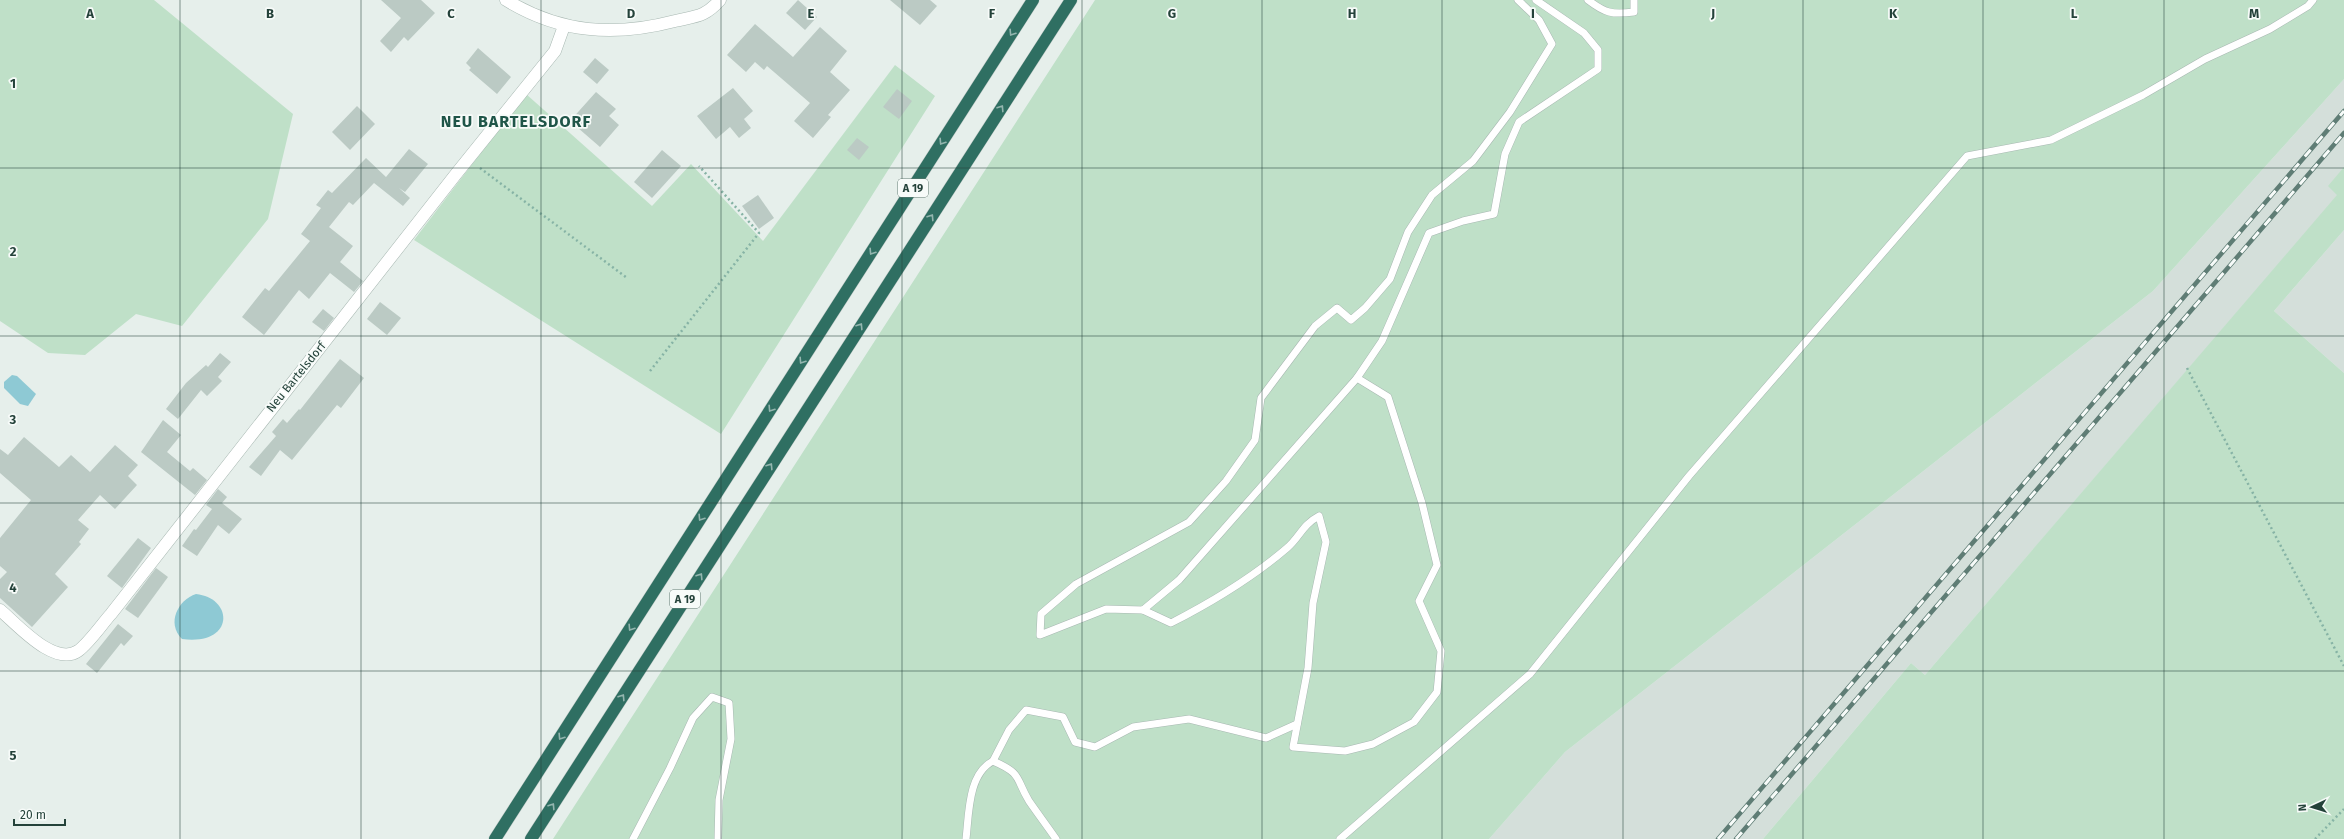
<svg xmlns="http://www.w3.org/2000/svg" width="2344" height="839" viewBox="0 0 2344 839" font-family="'Fira Sans',sans-serif">
<rect width="100%" height="100%" fill="#e6efeb"/>
<g fill="#d4dfda">
<path d="M 2344,79 L 2344,167 L 2338,195 L 1925,675 L 1911,663 L 1763,839 L 1489,839 L 1565,752 L 2153,291 Z"/>
<path d="M 2344,230 L 2344,373 L 2274,311 Z"/>
</g>
<g fill="#bfe0c8">
<path d="M 0,0 L 154,0 L 293,114 L 268,219 L 182,326 L 136,314 L 85,355 L 48,353 L 0,321 Z"/>
<path d="M 1095,0 L 2344,0 L 2344,79 L 2153,291 L 1565,752 L 1489,839 L 553,839 Z"/>
<path d="M 895,65 L 935,96 L 721,434 L 414,240 L 526,94 L 652,206 L 691,164 L 763,241 Z"/>
<path d="M 2344,167 L 2344,230 L 2274,311 L 2344,373 L 2344,839 L 1763,839 L 1911,663 L 1925,675 L 2337,195 L 2328,186 Z"/>
</g>
<g fill="#8ec9d4">
<path d="M 12,375 L 17,376 L 36,394 L 28,406 L 20,404 L 4,388 L 4,382 Z"/>
<path d="M 196,594 C 234,598 235,646 182,639 C 166,623 178,600 196,594 Z"/>
</g>
<g fill="#bbcac4">
<path d="M 381,0 L 421,0 L 435,13 L 408,41 L 404,37 L 391,52 L 380,41 L 401,18 Z"/>
<path d="M 798,0 L 817,17 L 805,30 L 786,13 Z"/>
<path d="M 890,0 L 930,0 L 937,6 L 920,25 Z"/>
<path d="M 755,24 L 793,57 L 820,27 L 847,51 L 830,72 L 850,90 L 828,115 L 831,117 L 813,138 L 794,121 L 810,103 L 767,66 L 764,70 L 755,62 L 746,72 L 727,55 Z"/>
<path d="M 478,48 L 511,77 L 497,94 L 469,70 L 471,68 L 466,63 Z"/>
<path d="M 595,58 L 609,70 L 597,84 L 583,72 Z"/>
<path d="M 733,88 L 753,111 L 744,119 L 751,128 L 739,138 L 730,127 L 716,139 L 697,116 Z"/>
<path d="M 897,89 L 912,101 L 899,119 L 883,107 Z"/>
<path d="M 596,92 L 616,109 L 609,116 L 619,125 L 600,147 L 570,121 Z"/>
<path d="M 357,106 L 375,124 L 350,150 L 332,132 Z"/>
<path d="M 857,138 L 869,147 L 859,160 L 847,150 Z"/>
<path d="M 409,149 L 428,164 L 405,192 L 399,188 L 410,198 L 403,206 L 374,183 L 353,205 L 349,202 L 329,227 L 353,246 L 340,262 L 363,281 L 354,292 L 330,273 L 309,299 L 299,290 L 264,335 L 242,317 L 265,288 L 269,291 L 310,241 L 301,234 L 321,208 L 316,205 L 328,190 L 332,193 L 366,158 L 386,177 Z"/>
<path d="M 662,150 L 681,166 L 652,198 L 634,182 Z"/>
<path d="M 758,195 L 774,218 L 759,229 L 742,206 Z"/>
<path d="M 380,302 L 401,318 L 387,335 L 367,319 Z"/>
<path d="M 323,309 L 334,318 L 324,331 L 312,322 Z"/>
<path d="M 220,353 L 231,362 L 218,377 L 222,381 L 207,396 L 201,390 L 178,419 L 166,409 L 186,383 L 206,365 L 208,367 Z"/>
<path d="M 340,359 L 364,378 L 341,408 L 337,405 L 292,460 L 280,450 L 261,476 L 249,467 L 276,436 L 272,432 L 283,419 L 287,423 L 299,409 L 300,410 Z"/>
<path d="M 163,420 L 181,435 L 167,452 L 190,471 L 193,468 L 207,480 L 195,495 L 141,452 Z"/>
<path d="M 24,437 L 59,467 L 71,455 L 90,472 L 115,445 L 138,465 L 128,476 L 137,485 L 115,509 L 100,495 L 78,520 L 89,529 L 79,542 L 81,544 L 55,574 L 68,587 L 32,627 L 0,598 L 0,579 L 7,572 L 0,566 L 0,538 L 31,500 L 0,473 L 0,449 L 8,455 Z"/>
<path d="M 218,489 L 227,497 L 222,503 L 242,519 L 229,534 L 218,525 L 197,556 L 182,546 L 194,529 L 196,530 L 212,509 L 206,505 Z"/>
<path d="M 138,538 L 151,548 L 122,588 L 107,576 Z"/>
<path d="M 156,568 L 168,577 L 138,618 L 125,609 Z"/>
<path d="M 118,624 L 133,636 L 124,646 L 121,643 L 97,673 L 86,664 Z"/>
</g>
<g fill="none" stroke-linecap="round" stroke-linejoin="round">
<defs>
<g id="lane">
<path d="M 1518,0 L 1539,20 L 1552,44 L 1510,112 L 1473,161 L 1432,195 L 1408,232 L 1390,279 L 1365,308 L 1351,320 L 1337,308 L 1315,326 L 1261,398 L 1255,440 L 1226,481 L 1189,522 L 1076,584 L 1041,614 L 1040,635 L 1106,609 L 1143,610 L 1179,580 L 1357,378 L 1382,341 L 1429,233 L 1463,221 L 1494,214 L 1505,154 L 1519,122 L 1598,69 L 1598,50 L 1584,33 L 1536,0"/>
<path d="M 1588,0 C 1605,13 1612,15 1634,12 L 1634,0"/>
<path d="M 1143,610 L 1171,623 C 1212,602 1252,578 1287,548 C 1300,537 1302,525 1319,516 L 1326,542 L 1313,603 L 1308,668 L 1293,747 L 1345,751 L 1373,744 L 1414,722 L 1437,692 L 1441,651 L 1419,601 L 1437,565 L 1422,503 L 1388,397 L 1357,378"/>
<path d="M 993,761 L 1009,730 L 1026,710 L 1063,717 L 1075,742 L 1095,747 L 1133,727 L 1189,719 L 1266,738 L 1297,724"/>
<path d="M 633,839 L 670,768 L 693,718 L 712,697 L 729,703 L 731,739 L 719,800 L 718,839"/>
<path d="M 966,839 C 969,813 968,774 993,761 C 1023,774 1015,778 1029,801 C 1038,814 1047,826 1056,839"/>
<path d="M 1340,839 L 1530,674 L 1689,476 L 1967,156 L 2051,140 L 2143,95 L 2205,59 L 2270,29 L 2308,6 L 2313,0"/>
</g>
<g id="street">
<path d="M 506,0 C 560,33 614,37 675,21 C 696,16 705,17 720,0"/>
<path d="M 0,610 C 17,624 54,667 78,651 C 89,643 102,624 111,614 L 456,174 L 555,51 L 564,26"/>
</g>
<g id="highway">
<path d="M 495,839 L 1033,0"/>
<path d="M 531,839 L 1071,0"/>
</g>
</defs>
<use href="#lane" stroke="#a8b8b2" stroke-width="8"/>
<use href="#street" stroke="#a8b8b2" stroke-width="13"/>
<use href="#highway" stroke="#c2cac8" stroke-width="13"/>
<g stroke="#86b3a5" stroke-width="2.5" stroke-dasharray="2 3" stroke-linecap="butt">
<path d="M 480,168 L 627,278"/>
<path d="M 2187,368 L 2344,666"/>
<path d="M 650,371 L 759,233 L 699,166"/>
<path d="M 2315,839 L 2344,809"/>
</g>
<use href="#lane" stroke="#fff" stroke-width="7"/>
<use href="#street" stroke="#fff" stroke-width="12"/>
<use href="#highway" stroke="#2f6f62" stroke-width="12"/>
<defs>
<g id="rail">
<path d="M 1718,839 L 2344,111"/>
<path d="M 1736,839 L 2344,133"/>
</g>
</defs>
<use href="#rail" stroke="#5f7d75" stroke-width="4.5"/>
<use href="#rail" stroke="#f7fbf9" stroke-width="3" stroke-dasharray="9" stroke-linecap="butt"/>
</g>
<defs><path id="oneway-chevron" d="M-2-3.5L2.5 0L-2 3.5" fill="none" stroke-width="1.6" stroke-linecap="round" stroke-linejoin="round"/></defs>
<g stroke="#93b5ae">
<use href="#oneway-chevron" transform="translate(1012 33) rotate(123)"/>
<use href="#oneway-chevron" transform="translate(1001 108) rotate(-57)"/>
<use href="#oneway-chevron" transform="translate(942 142) rotate(123)"/>
<use href="#oneway-chevron" transform="translate(931 217) rotate(-57)"/>
<use href="#oneway-chevron" transform="translate(872 252) rotate(123)"/>
<use href="#oneway-chevron" transform="translate(860 326) rotate(-57)"/>
<use href="#oneway-chevron" transform="translate(802 361) rotate(123)"/>
<use href="#oneway-chevron" transform="translate(771 409) rotate(123)"/>
<use href="#oneway-chevron" transform="translate(770 466) rotate(-57)"/>
<use href="#oneway-chevron" transform="translate(701 518) rotate(123)"/>
<use href="#oneway-chevron" transform="translate(700 576) rotate(-57)"/>
<use href="#oneway-chevron" transform="translate(631 628) rotate(123)"/>
<use href="#oneway-chevron" transform="translate(622 697) rotate(-57)"/>
<use href="#oneway-chevron" transform="translate(561 737) rotate(123)"/>
<use href="#oneway-chevron" transform="translate(552 806) rotate(-57)"/>
</g>
<path fill="none" stroke="#24423a" stroke-width="1" stroke-opacity="0.55" d="M 180,0 L 180,839M 361,0 L 361,839M 541,0 L 541,839M 721,0 L 721,839M 902,0 L 902,839M 1082,0 L 1082,839M 1262,0 L 1262,839M 1442,0 L 1442,839M 1623,0 L 1623,839M 1803,0 L 1803,839M 1983,0 L 1983,839M 2164,0 L 2164,839M 0,168 L 2344,168M 0,336 L 2344,336M 0,503 L 2344,503M 0,671 L 2344,671"/>
<g text-anchor="middle" stroke-width="3.5" stroke-linejoin="round" paint-order="stroke">
<g fill="#f7fbf9" stroke="#637a73" stroke-width="1">
<rect x="898" y="179" width="30" height="18" rx="3"/>
<rect x="670" y="590" width="30" height="18" rx="3"/>
</g>
<g font-size="11" font-weight="bold" fill="#24423a">
<text x="913" y="192">A 19</text>
<text x="685" y="603">A 19</text>
</g>
<g font-size="12" fill="#24423a" stroke="#f7fbf9">
<text transform="translate(296 377) rotate(-51)" y="4">Neu Bartelsdorf</text>
</g>
<g font-size="16" font-weight="bold" letter-spacing="1" fill="#1f5548" stroke="#f7fbf9">
<text x="516" y="127">NEU BARTELSDORF</text>
</g>
</g>
<g font-size="13" text-anchor="middle" font-weight="bold" fill="#24423a" stroke="#f7fbf9" stroke-width="3.5" stroke-linejoin="round" paint-order="stroke">
<text x="90" y="18">A</text>
<text x="270" y="18">B</text>
<text x="451" y="18">C</text>
<text x="631" y="18">D</text>
<text x="811" y="18">E</text>
<text x="992" y="18">F</text>
<text x="1172" y="18">G</text>
<text x="1352" y="18">H</text>
<text x="1533" y="18">I</text>
<text x="1713" y="18">J</text>
<text x="1893" y="18">K</text>
<text x="2074" y="18">L</text>
<text x="2254" y="18">M</text>
<text x="13" y="88">1</text>
<text x="13" y="256">2</text>
<text x="13" y="424">3</text>
<text x="13" y="592">4</text>
<text x="13" y="760">5</text>
</g>
<g transform="translate(2312 807) rotate(266)" stroke="#f7fbf9" stroke-width="3" paint-order="stroke">
<path d="M0-3L7 15L0 10L-7 15Z" fill="#24423a"/>
<text y="-6" font-size="11" font-weight="bold" text-anchor="middle" fill="#24423a">N</text>
</g>
<path d="M14 819v6h51v-6" fill="none" stroke="#24423a" stroke-width="2"/>
<text x="20" y="819" font-size="12" fill="#24423a" stroke="#f7fbf9" stroke-width="3" paint-order="stroke">20 m</text>
</svg>
